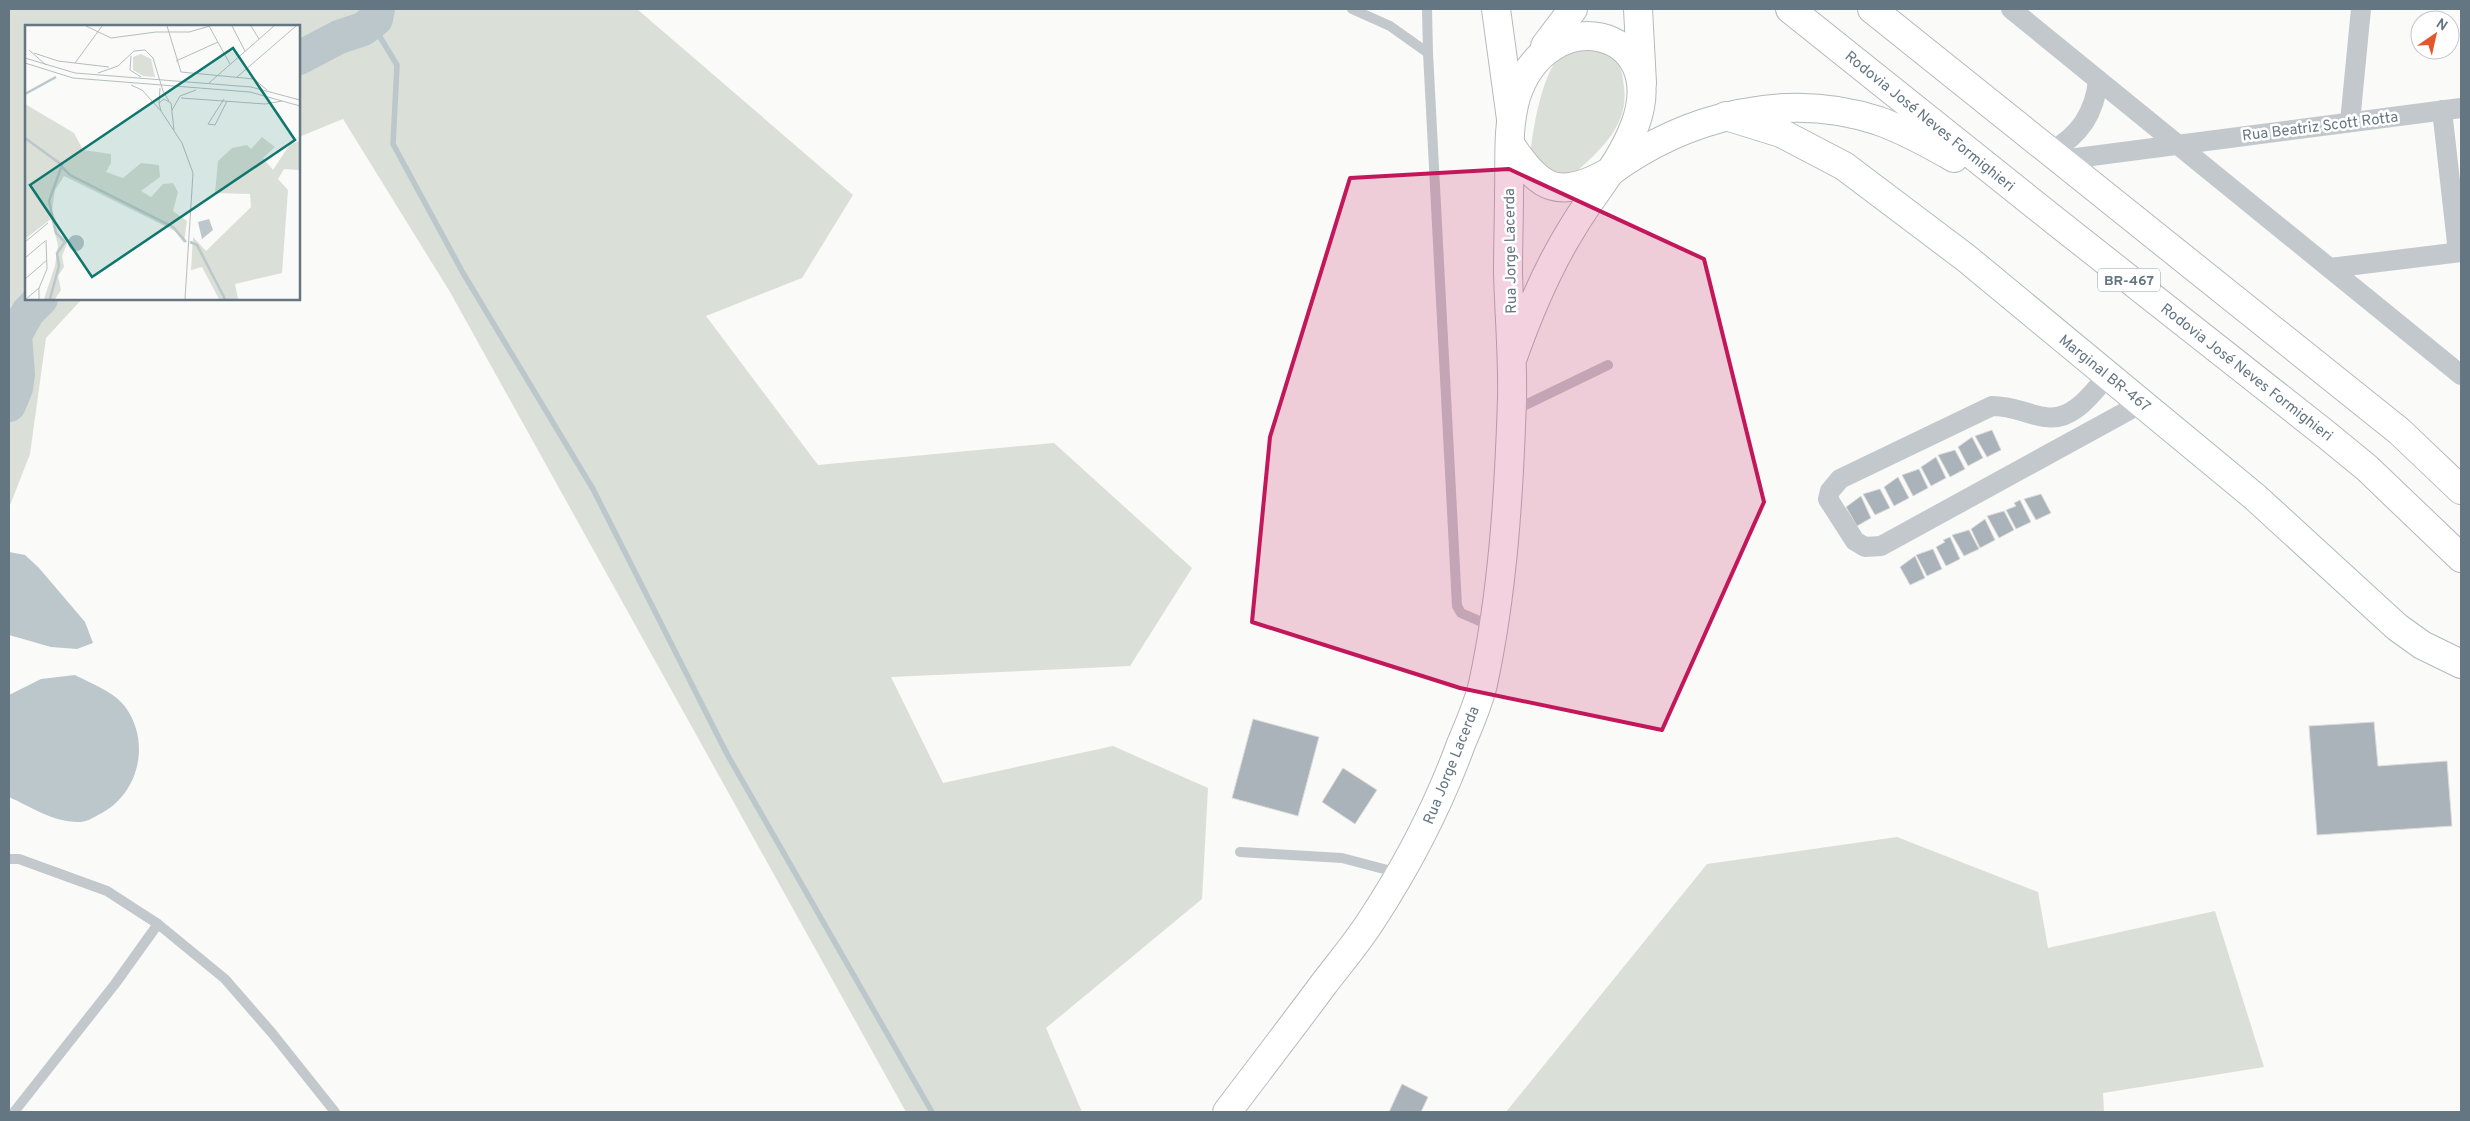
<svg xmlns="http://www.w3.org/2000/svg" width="2470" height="1121" viewBox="0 0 2470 1121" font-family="Overpass,sans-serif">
<rect width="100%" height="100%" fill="#fafaf8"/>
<g fill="#dadfd7">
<path d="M 9,9 L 637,9 L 853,195 L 802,278 L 706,316 L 818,465 L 1054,443 L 1192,568 L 1130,666 L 891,677 L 943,783 L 1113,746 L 1208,788 L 1202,899 L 1046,1028 L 1082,1112 L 906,1112 L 450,292 L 343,119 L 299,137 L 299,26 L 26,26 L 26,299 L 82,299 L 46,338 L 30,454 L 9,508 Z"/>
<path d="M 1599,46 C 1605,51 1612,56 1617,62 C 1622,68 1623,80 1624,87 C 1629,126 1600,150 1574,174 C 1555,174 1541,167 1531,150 C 1533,128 1544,63 1565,53 C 1574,48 1589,48 1599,46 Z"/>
<path d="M 1897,837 L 2038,892 L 2048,948 L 2215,911 L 2264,1067 L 2103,1093 L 2104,1112 L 1506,1112 L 1707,864 Z"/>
</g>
<g fill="#bbc7cb">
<path d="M 9,552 L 25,555 L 39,568 L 85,622 L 93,643 L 77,649 L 51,647 L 9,635 Z"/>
<path d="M 75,675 C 92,684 115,692 126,708 C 152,745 137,797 98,815 C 93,818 86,822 80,822 C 55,823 31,807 9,797 L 9,695 L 41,679 Z"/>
</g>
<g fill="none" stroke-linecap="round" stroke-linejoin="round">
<path stroke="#bbc7cb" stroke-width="5.5" d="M 371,22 L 397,65 L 393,144 L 463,273 L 593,489 L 727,754 L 932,1112"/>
<g stroke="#bbc7cb" stroke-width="34">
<path d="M 299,58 L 339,37 L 363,29 L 376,19 L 378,9"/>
<path d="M 9,405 L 16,388 L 18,374 L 15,335 L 28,312 L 41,299"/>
</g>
</g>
<g fill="#aab3b9" stroke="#dcdcda">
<path d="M 1992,430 L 2001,450 L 1987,457 L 1975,436 Z"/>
<path d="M 1972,437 L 1983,458 L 1968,466 L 1958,447 Z"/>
<path d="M 1955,450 L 1965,469 L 1950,477 L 1938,455 Z"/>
<path d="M 1936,457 L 1946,478 L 1931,486 L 1921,467 Z"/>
<path d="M 1919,469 L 1928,488 L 1913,496 L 1902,475 Z"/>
<path d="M 1898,477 L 1909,498 L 1894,506 L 1884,487 Z"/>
<path d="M 1880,489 L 1890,508 L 1875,515 L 1863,494 Z"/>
<path d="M 2041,494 L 2051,513 L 2036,520 L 2024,499 Z"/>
<path d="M 1861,496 L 1871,518 L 1857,526 L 1846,507 Z"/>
<path d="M 2020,500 L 2031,522 L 2016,529 L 2006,510 L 2016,506 L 2014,503 Z"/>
<path d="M 2004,511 L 2014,530 L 1999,538 L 1987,516 Z"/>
<path d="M 1985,519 L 1995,540 L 1980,548 L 1971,529 Z"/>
<path d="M 1969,530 L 1979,549 L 1964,556 L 1952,535 Z"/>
<path d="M 1950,537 L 1960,559 L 1946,566 L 1936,547 L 1945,542 L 1943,540 Z"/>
<path d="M 1933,549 L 1942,569 L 1927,576 L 1916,555 Z"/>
<path d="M 1915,556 L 1925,578 L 1910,585 L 1900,567 Z"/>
<path d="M 1253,719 L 1319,737 L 1298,816 L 1232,798 Z"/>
<path d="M 2374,722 L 2378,766 L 2447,761 L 2452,826 L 2317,835 L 2309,726 Z"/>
<path d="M 1343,768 L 1377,790 L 1355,824 L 1322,802 Z"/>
<path d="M 1402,1084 L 1428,1097 L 1421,1112 L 1389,1112 Z"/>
</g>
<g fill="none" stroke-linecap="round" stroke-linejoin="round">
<defs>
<path id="secondary" d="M 1726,116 L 1781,133 L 1844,166 L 1966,258 L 2255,497 L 2397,627 L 2422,645 L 2461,664"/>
<g id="primary">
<path d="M 1510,144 C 1540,190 1559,200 1609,172"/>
<path d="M 1227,1112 C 1259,1070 1291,1028 1323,985 C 1339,964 1356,944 1371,921 C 1407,866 1438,807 1461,744 C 1469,725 1478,705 1483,684 C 1503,591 1509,494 1512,399 C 1513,357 1509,314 1508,272 C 1508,245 1509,219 1509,192 C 1510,160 1507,128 1516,97 C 1547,0 1671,26 1635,125 C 1621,163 1593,193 1573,227 C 1547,268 1529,312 1513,357"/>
</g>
<g id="highway">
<path d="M 1496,9 L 1511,119"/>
<path d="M 1638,9 L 1642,83"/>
<path d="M 1790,9 L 2054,220 L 2328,436 L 2367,468 L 2461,558"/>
<path d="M 1872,9 L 2399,431 L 2461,490"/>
<path d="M 1545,46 L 1573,9"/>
<path d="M 1610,172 C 1686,116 1787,90 1879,121 C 1906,131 1930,144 1954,158"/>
</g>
</defs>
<use href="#secondary" stroke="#b3babf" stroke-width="30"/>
<use href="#primary" stroke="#b5babe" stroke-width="30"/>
<use href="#highway" stroke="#b4b9bd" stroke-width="30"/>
<g stroke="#c3c8cc" stroke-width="10">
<path d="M 1352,9 L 1390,26 L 1428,53 L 1457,606 L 1461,613 L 1491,626"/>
<path d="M 1427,9 L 1428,53"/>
<path d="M 1515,410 L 1608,365"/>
<path d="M 1240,852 L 1342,858 L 1399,873"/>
<path d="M 9,859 L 19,859 L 107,891 L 158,924 L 225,979 L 272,1033 L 335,1112"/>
<path d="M 14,1112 L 115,984 L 158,924"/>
</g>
<g stroke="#c3c8cc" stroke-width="20">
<path d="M 2011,9 L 2461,375"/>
<path d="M 2442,110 L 2458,252"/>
<path d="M 2350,122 L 2361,9"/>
<path d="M 2051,151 C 2080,136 2095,112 2098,80"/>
<path d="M 2061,160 L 2461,108"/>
<path d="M 2330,268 L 2461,252"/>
<path d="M 2107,376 C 2092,394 2072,422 2045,417 C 2026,414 2013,406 1992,406 L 1840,479 L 1830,491 L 1828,499 L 1855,541 L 1865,547 L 1881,546 L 2142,403"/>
</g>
<use href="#secondary" stroke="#fff" stroke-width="28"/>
<use href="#primary" stroke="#fff" stroke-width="28"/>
<use href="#highway" stroke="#fff" stroke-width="28"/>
</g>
<path fill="#c2185b" fill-opacity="0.2" stroke="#c2185b" stroke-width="4" stroke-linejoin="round" d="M 1509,169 L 1704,259 L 1764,502 L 1662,730 L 1460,688 L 1252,622 L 1270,437 L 1350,178 Z"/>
<g text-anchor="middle" stroke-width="5" stroke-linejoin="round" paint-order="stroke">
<rect fill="#fff" stroke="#939fa8" stroke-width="1" x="2098" y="268.5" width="62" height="23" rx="4"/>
<g font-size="14" font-weight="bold" fill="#657683">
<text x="2129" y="285">BR-467</text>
</g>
<g font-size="15" fill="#657683" stroke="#fff">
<text transform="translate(1930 121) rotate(39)" y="5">Rodovia José Neves Formighieri</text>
<text transform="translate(2320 126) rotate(-7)" y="5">Rua Beatriz Scott Rotta</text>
<text transform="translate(1510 251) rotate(-91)" y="5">Rua Jorge Lacerda</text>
<text transform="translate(2247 372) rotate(38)" y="5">Rodovia José Neves Formighieri</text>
<text transform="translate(2105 373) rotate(39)" y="5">Marginal BR-467</text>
<text transform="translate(1451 765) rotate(-68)" y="5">Rua Jorge Lacerda</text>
</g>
</g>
<g transform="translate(25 25)">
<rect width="275" height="275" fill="#fafaf8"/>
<path d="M 116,29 L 126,34 L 130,52 L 118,51 L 108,45 L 108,32 ZM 0,79 L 49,108 L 58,125 L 86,129 L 86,138 L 81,147 L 98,153 L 116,138 L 134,140 L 135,152 L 116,166 L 126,172 L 138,159 L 148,158 L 153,167 L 148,186 L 162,196 L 159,218 L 150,206 L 39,151 L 30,165 L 27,185 L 36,210 L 43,216 L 37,231 L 39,242 L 33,251 L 36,265 L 30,274 L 19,274 L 30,241 L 33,220 L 26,194 L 0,214 ZM 237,112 L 250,122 L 238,133 L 248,145 L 265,119 L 275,116 L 274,145 L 259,144 L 253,154 L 263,165 L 257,248 L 210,259 L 213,274 L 194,274 L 177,242 L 166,245 L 168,212 L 181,226 L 226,182 L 225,169 L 190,168 L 193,136 L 207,123 L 222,120 L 226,124 Z" fill="#dadfd7"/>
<path d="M 184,194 L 188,205 L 177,214 L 173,197 ZM43 218a8 8 0 1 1 16 0a8 8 0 1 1-16 0Z" fill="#bbc7cb"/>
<path fill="none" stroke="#bbc7cb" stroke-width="2.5" d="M 0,69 L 31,52M 0,113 L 37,140 L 24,176 L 31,208 L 40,217 L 32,228 L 34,241 L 25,274M 36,141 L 45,150 L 148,202 L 161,217M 165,217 L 172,220 L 200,274"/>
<path fill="none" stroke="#b5bdc2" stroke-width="1" d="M 61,1 L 86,13 L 131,7 L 164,7 L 185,1M 142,1 L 156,47 L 229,54 L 242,65M 184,1 L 205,39M 207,1 L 220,26M 226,1 L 234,14M 4,25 L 21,40M 9,28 L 33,36 L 84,42M 106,31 L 105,45 L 116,52M 0,33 L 50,48 L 226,62 L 275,75M 151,36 L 193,17M 0,38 L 48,53 L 225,67 L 275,81M 50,38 L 77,1M 73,48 L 93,41 L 109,26 L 120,25 L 128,33 L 138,66 L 144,76M 212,52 L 271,1M 184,58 L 249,1M 106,60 L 117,65 L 136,86M 156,73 L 240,79 L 257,76M 199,74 L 183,99 L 190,100 L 202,76M 134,78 L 135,63M 147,85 L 155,71 L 171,65M 149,105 L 146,78 L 139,74 L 134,78 L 136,86 L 157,118 L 168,148 L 160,274M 0,217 L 23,198M 0,233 L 20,216M 0,254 L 22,235M 1,274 L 14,263M 14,274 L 14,263 L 22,244 L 21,215"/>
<path fill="#0f766e" fill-opacity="0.15" stroke="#0f766e" stroke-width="2.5" d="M 208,23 L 270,115 L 67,252 L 5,160 Z"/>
<rect width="275" height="275" fill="none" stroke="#657683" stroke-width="2.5"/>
</g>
<rect width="2470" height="1121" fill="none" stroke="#657683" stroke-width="20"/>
<g transform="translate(2435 35) rotate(34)"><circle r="24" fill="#ffffff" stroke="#c1c8cd"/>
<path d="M0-4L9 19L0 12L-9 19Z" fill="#e4572e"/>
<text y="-8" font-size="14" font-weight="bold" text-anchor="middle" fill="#657683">N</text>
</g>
</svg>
